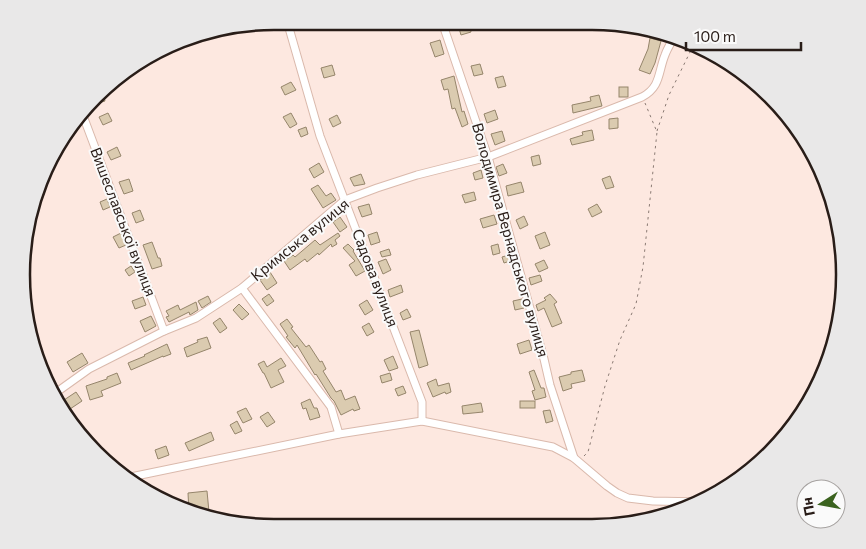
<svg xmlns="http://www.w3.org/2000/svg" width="866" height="549" viewBox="0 0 866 549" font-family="Commissioner,sans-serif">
<rect width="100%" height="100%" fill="#fde8e0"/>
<g fill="#dbcbb0" stroke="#95856b">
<path d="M 465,22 L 469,22 L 471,32 L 461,35 L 458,25 Z"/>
<path d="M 650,38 L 661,41 L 655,63 L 650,74 L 639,70 L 648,49 Z"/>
<path d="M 440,40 L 444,54 L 435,57 L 430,43 Z"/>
<path d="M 480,64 L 483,74 L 474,76 L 471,66 Z"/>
<path d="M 332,65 L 335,75 L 324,78 L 321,68 Z"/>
<path d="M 454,76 L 462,112 L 464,111 L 468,124 L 462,127 L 455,108 L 452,109 L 448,89 L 444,90 L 441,80 Z"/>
<path d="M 503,76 L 506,86 L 498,88 L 495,78 Z"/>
<path d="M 291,82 L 296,90 L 285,95 L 281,87 Z"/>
<rect x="619" y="87" width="9" height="10"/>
<path d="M 103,93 L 105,101 L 87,107 Z"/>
<path d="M 599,95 L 602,106 L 573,113 L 572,105 L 591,101 L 590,97 Z"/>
<path d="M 495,110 L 498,119 L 487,123 L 484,114 Z"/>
<path d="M 108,113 L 112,121 L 103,125 L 99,117 Z"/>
<path d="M 291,113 L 297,124 L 290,128 L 283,117 Z"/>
<path d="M 337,115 L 341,123 L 333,127 L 329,119 Z"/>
<path d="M 618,118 L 618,128 L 609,129 L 609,119 Z"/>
<path d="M 306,127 L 308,134 L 301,137 L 298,130 Z"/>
<path d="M 592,130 L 594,140 L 572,145 L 570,139 L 583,135 L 582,132 Z"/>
<path d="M 502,131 L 505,141 L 495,145 L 491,134 Z"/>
<path d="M 117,147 L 121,156 L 111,160 L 107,152 Z"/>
<path d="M 539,155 L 541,164 L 533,166 L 531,157 Z"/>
<path d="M 319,163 L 324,172 L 314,178 L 309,169 Z"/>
<path d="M 503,164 L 507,173 L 499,176 L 496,167 Z"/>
<path d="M 481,170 L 483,178 L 475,180 L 473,173 Z"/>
<path d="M 361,174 L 365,184 L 354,186 L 350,178 Z"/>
<path d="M 610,176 L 614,187 L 606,189 L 602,179 Z"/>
<path d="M 129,179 L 133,191 L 124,194 L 119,182 Z"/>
<path d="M 521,182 L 524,192 L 508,196 L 506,186 Z"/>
<path d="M 318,185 L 326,196 L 331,193 L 336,200 L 323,208 L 311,189 Z"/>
<path d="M 474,192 L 476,200 L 465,203 L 462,195 Z"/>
<path d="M 107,199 L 110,207 L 103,210 L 100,202 Z"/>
<path d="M 369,204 L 372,214 L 362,217 L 358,207 Z"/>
<path d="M 597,204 L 602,212 L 592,217 L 588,209 Z"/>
<path d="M 140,210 L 144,220 L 136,223 L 132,213 Z"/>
<path d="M 494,215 L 497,224 L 483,228 L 480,219 Z"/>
<path d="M 524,216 L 528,225 L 520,229 L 516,220 Z"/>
<path d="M 340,217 L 347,227 L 340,232 L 333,222 Z"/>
<path d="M 377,232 L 380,242 L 371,245 L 368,235 Z"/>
<path d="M 545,232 L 550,245 L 540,249 L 535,236 Z"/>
<path d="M 121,233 L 126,245 L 119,248 L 113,237 Z"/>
<path d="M 338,233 L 340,236 L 335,240 L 337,244 L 332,247 L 331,244 L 319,255 L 318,253 L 307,262 L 305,259 L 290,270 L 284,261 L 293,255 L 295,257 L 315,240 L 320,245 Z"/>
<path d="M 152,242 L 158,258 L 160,258 L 162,266 L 152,269 L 143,245 Z"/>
<path d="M 348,244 L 354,250 L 353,251 L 365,271 L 356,276 L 349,265 L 355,261 L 343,248 Z"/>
<path d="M 498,244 L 500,253 L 493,255 L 491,246 Z"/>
<path d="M 389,249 L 391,255 L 382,257 L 380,252 Z"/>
<path d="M 509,255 L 510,261 L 504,263 L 502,257 Z"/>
<path d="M 386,259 L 391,270 L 383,274 L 378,262 Z"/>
<path d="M 544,260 L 548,268 L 539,272 L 535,264 Z"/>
<path d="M 131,266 L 135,272 L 129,276 L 125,270 Z"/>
<path d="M 270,272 L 277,283 L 267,290 L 260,280 Z"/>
<path d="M 540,275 L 542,281 L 531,285 L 529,278 Z"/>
<path d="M 401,285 L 403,292 L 390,297 L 388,290 Z"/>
<path d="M 269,294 L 274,301 L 267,306 L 262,299 Z"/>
<path d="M 550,294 L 557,302 L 554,304 L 562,323 L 552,327 L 544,308 L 538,311 L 536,305 L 546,300 L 544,298 Z"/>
<path d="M 208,296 L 211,302 L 202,308 L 198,301 Z"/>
<path d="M 143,297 L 146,305 L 135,309 L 132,301 Z"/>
<path d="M 522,299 L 524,308 L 515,310 L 513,301 Z"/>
<path d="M 367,300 L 373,310 L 365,315 L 359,305 Z"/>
<path d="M 196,302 L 198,310 L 190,315 L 189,312 L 169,322 L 166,317 L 169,316 L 166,311 L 178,305 L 180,310 Z"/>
<path d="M 239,304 L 249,314 L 242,320 L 233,310 Z"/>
<path d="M 407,309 L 411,317 L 403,320 L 400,313 Z"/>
<path d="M 151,316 L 156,326 L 145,332 L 140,321 Z"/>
<path d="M 220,318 L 227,328 L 220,333 L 213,323 Z"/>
<path d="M 287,319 L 293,327 L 291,328 L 306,347 L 309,345 L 320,362 L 322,361 L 326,369 L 323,371 L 336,392 L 341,390 L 345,400 L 355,396 L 360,409 L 354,411 L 353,409 L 341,415 L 334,401 L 331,398 L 316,374 L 315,375 L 297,345 L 295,348 L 286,337 L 288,336 L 280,324 Z"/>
<path d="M 369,323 L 374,332 L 367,336 L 362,327 Z"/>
<path d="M 419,330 L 428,365 L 419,368 L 410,332 Z"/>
<path d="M 207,337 L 211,348 L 187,357 L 184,348 L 198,342 L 197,340 Z"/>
<path d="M 529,340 L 532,350 L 520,354 L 517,344 Z"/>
<path d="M 167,344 L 171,354 L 163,357 L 163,356 L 131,370 L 128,363 L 145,356 L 144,355 Z"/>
<path d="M 82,353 L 88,363 L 73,372 L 67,362 Z"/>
<path d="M 393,356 L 398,368 L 389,371 L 384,360 Z"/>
<path d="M 281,358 L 286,366 L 278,370 L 284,382 L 271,388 L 264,373 L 263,373 L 258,364 L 264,361 L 267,367 Z"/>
<path d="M 534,370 L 541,388 L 544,388 L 546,397 L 535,400 L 532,391 L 535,390 L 529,372 Z"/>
<path d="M 582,370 L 585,381 L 571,384 L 572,388 L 563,391 L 559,377 L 571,374 L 571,372 Z"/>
<path d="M 117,373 L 121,383 L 101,391 L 103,396 L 90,400 L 86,386 L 107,379 L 107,377 Z"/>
<path d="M 390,373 L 392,380 L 382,383 L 380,376 Z"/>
<path d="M 436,379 L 438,386 L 449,383 L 451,392 L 446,394 L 445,392 L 433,397 L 427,383 Z"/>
<path d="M 403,386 L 406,393 L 398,396 L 395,389 Z"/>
<path d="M 76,392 L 82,401 L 70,409 L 64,400 Z"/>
<path d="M 310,399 L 314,408 L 317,408 L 320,417 L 310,420 L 306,408 L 303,409 L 301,403 Z"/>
<rect x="520" y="401" width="15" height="7"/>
<path d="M 481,403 L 483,412 L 463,414 L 462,406 Z"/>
<path d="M 246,408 L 252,419 L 243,423 L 237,412 Z"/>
<path d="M 550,410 L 553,421 L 546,423 L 543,411 Z"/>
<path d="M 268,412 L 275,422 L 267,427 L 260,417 Z"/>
<path d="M 237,421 L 242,431 L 235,434 L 230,425 Z"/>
<path d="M 211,432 L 214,440 L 189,451 L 185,443 Z"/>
<path d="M 166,446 L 169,455 L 158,459 L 155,450 Z"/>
<path d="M 207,491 L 209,512 L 195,513 L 189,512 L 188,493 Z"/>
</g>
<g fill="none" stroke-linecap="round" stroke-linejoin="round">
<defs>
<g id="street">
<path d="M 287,21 L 320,136 L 422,402 L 422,421"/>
<path d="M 442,22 L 488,157 L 544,359 L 550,385 L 574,458"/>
<path d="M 82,113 L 164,331"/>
<path d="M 242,288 L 331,407 L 339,434"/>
<path d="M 54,394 L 89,369 L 164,331 L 196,318 L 242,288 L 345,200 L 377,188 L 417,175 L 488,157 L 642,97 C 661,87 658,72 665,55 C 667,49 671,43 674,37"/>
<path d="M 126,478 L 339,434 L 422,421 L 553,447 L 574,458 L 607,486 L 617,493 L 628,498 L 653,501 L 703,502"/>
</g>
</defs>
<use href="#street" stroke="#dab9ac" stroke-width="9"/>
<g stroke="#8a7a73" stroke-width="1" stroke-dasharray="2.5 4" stroke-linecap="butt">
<path d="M 657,131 L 669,95 L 694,44"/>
<path d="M 584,456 L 588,452 L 605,386 L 620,340 L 636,304 L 643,267 L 657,132 L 645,103"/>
</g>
<use href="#street" stroke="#fff" stroke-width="7"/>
</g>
<g text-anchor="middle" stroke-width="4" stroke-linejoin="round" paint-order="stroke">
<g font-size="15" fill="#291d18" stroke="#fafafa">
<text transform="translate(123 222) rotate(69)" y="5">Вишеславської вулиця</text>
<text transform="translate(300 240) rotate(-39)" y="5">Кримська вулиця</text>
<text transform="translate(510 240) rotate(74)" y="5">Володимира Вернадського вулиця</text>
<text transform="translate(375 278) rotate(69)" y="5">Садова вулиця</text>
</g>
</g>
<path d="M0 0H866V549H0ZM274 30H592A244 244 0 0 1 836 274V275A244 244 0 0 1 592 519H274A244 244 0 0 1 30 275V274A244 244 0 0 1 274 30Z" fill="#e9e8e8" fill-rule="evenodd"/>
<path fill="none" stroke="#291d18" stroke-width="2.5" d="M274 30H592A244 244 0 0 1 836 274V275A244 244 0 0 1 592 519H274A244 244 0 0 1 30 275V274A244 244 0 0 1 274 30Z"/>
<g transform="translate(821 504) rotate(259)"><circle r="24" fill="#fafafa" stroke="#a6a2a0"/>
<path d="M0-4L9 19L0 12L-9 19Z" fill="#3b631f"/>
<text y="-8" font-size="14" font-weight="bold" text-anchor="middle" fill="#291d18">Пн</text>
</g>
<path d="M686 42v8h115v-8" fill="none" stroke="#291d18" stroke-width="2.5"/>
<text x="694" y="42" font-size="15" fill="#291d18" stroke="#fafafa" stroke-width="4" paint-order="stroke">100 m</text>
</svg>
